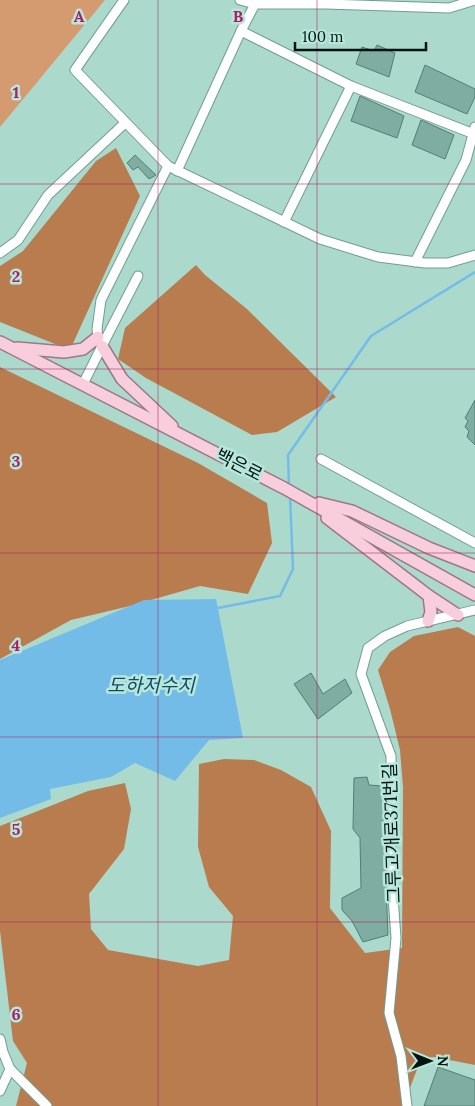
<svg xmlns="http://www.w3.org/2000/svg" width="475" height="1106" viewBox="0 0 475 1106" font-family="Lora,'Noto Sans KR',serif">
<rect width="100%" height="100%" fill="#abdacd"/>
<path fill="#d59b70" d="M 0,0 L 105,0 L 0,127 Z"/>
<g fill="#b87c4f">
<path d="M 116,148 L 140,196 L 70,350 L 0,322 L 0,266 L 23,251 L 96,161 Z"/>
<path d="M 196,265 L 205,275 L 247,309 L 336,397 L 277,432 L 252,435 L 146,378 L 118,359 L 125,328 Z"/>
<path d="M 0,367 L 198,463 L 267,503 L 272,543 L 248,594 L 200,586 L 130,606 L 71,620 L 0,659 Z"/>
<path d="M 458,627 L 475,636 L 475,1065 L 434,1057 L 421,1059 L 403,1106 L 16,1106 L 27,1063 L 13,1041 L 0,931 L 0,826 L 88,791 L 125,783 L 131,809 L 124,849 L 89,894 L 91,929 L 108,950 L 198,966 L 229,960 L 233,916 L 209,887 L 198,847 L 199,764 L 224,759 L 254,760 L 281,770 L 311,787 L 331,831 L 330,908 L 365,953 L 402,948 L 403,787 L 400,750 L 390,709 L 378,670 L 390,652 L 414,636 Z"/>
</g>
<path fill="#74bce8" d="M 216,599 L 243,738 L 209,740 L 175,781 L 135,763 L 111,777 L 50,789 L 51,799 L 0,818 L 0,660 L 144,600 Z"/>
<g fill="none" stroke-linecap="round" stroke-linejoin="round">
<g stroke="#74bce8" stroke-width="2.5">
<path d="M 289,487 L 288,455 L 371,336 L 475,272"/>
<path d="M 218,608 L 280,596 L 293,569 L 290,495"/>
</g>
</g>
<g fill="#7fada1" stroke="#527e73">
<path d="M 377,45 L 395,53 L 389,77 L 356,64 L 362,47 L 374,51 Z"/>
<path d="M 425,65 L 475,89 L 475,97 L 467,114 L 415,92 Z"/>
<path d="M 360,96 L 404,116 L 397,138 L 351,121 Z"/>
<path d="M 421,120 L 454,135 L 445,159 L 412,145 Z"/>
<path d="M 135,155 L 156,175 L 149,179 L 138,167 L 133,170 L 127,163 Z"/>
<path d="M 475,400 L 475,445 L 467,437 L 469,431 L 465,427 L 468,421 L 465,418 Z"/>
<path d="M 311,673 L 323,694 L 345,679 L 352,693 L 318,719 L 294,684 Z"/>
<path d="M 367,777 L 369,785 L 382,786 L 388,935 L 363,942 L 352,921 L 342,910 L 342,898 L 361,888 L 360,838 L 353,829 L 354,778 Z"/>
<path d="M 438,1067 L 475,1080 L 475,1106 L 424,1106 Z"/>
</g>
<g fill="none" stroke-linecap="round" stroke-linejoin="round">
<defs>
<g id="minor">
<path d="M 124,0 L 75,70 L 168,166 L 320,239 L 378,257 L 425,263 L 448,263 L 475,255"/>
<path d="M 240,0 L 255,4 L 326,4 L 449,8 L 475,0"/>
<path d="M 241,31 L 351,86 L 474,134"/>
<path d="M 177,171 L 241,31 L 255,4"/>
<path d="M 284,222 L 351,86"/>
<path d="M 0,253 L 18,240 L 48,195 L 125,123"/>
<path d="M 415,262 L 466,160 L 475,127"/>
<path d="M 102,346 L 138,276"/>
<path d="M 83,384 L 102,346 L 98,337 L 97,329 L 101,300 L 168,166"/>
<path d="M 321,459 L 475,543"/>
<path d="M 0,1039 L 3,1052 L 10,1069 L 47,1106"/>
<path d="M 0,1091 L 10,1069"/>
<path d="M 407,1106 L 401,1056 L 389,1013 L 396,938 L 391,869 L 391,756 L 361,674 L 368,648 L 385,636 L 407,626 L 475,610"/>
</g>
<g id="major">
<path d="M 0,342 L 284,488 L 475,595"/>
<path d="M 102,346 L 122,379 L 172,426"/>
<path d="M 17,348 L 64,352 L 83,349 L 98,337"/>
<path d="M 319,503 L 352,511 L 429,548 L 475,566"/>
<path d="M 327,518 L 429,596 L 458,615"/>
<path d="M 428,621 L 431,612 L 429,596"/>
</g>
</defs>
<use href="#minor" stroke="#709d92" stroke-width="11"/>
<use href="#major" stroke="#9f7786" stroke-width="14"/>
<use href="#minor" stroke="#fff" stroke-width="9"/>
<use href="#major" stroke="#f8cedc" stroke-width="11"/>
</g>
<path fill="none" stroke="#aa2063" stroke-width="1" stroke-opacity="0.55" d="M 158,0 L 158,1106M 317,0 L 317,1106M 0,184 L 475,184M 0,369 L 475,369M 0,553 L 475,553M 0,737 L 475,737M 0,922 L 475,922"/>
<g text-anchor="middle" stroke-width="5" stroke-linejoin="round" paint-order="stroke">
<g font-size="18" fill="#031410" stroke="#b7e7da">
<text transform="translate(239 465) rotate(27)" y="6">백은로</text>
<text transform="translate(392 833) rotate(-92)" y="6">그루고개로371번길</text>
</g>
<g font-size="19" font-style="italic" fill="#124b69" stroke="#b7e7da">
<text x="151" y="692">도하저수지</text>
</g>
</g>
<g font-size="16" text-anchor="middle" font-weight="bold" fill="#aa2063" stroke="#b7e7da" stroke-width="5" stroke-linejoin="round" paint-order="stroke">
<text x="79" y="22">A</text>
<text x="238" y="22">B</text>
<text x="16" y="98">1</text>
<text x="16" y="282">2</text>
<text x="16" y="467">3</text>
<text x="16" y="651">4</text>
<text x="16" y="835">5</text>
<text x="16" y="1020">6</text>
</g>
<g transform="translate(430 1061) rotate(91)" stroke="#b7e7da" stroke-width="4" paint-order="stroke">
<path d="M0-4L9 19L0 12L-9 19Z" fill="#031410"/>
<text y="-8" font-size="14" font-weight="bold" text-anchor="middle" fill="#031410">N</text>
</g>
<path d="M295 42v8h131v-8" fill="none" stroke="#031410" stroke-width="2.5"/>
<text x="302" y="42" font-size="15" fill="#031410" stroke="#b7e7da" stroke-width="4" paint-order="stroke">100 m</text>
</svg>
